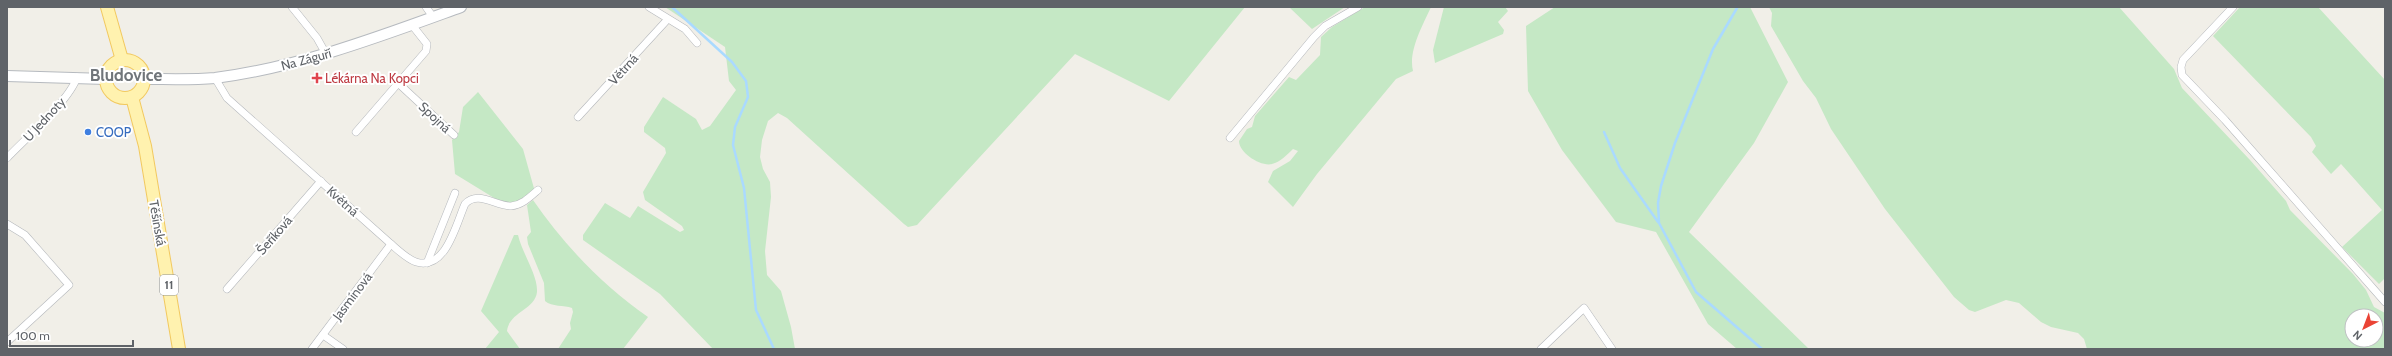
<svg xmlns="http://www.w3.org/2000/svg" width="2392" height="356" viewBox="0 0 2392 356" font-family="Cabin,sans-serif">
<rect width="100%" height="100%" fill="#f1efe8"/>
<g fill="#c5e8c5" fill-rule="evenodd">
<path d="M 665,7 L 1245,7 L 1169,101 L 1075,54 L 917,225 L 908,227 L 904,224 L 787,118 L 778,113 L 768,121 L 762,140 L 760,157 L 763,169 L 770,182 L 771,197 L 765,251 L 767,275 L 781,291 L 791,327 L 795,349 L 713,349 L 660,294 L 583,240 L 583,235 L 605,203 L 630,218 L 638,206 L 680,232 L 684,230 L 682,226 L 645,200 L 643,192 L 666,153 L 665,148 L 644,132 L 644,127 L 663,97 L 696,119 L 702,130 L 710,126 L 736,90 L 729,81 L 725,47 Z"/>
<path d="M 1289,7 L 1345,7 L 1312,29 Z"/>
<path d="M 1365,7 L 1431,7 C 1423,25 1408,51 1413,71 L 1396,79 L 1317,174 L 1293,207 L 1268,182 L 1273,171 L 1290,161 L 1298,151 L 1293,149 C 1287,155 1280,162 1272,164 C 1261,167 1239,153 1239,141 L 1247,129 L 1252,127 L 1255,116 L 1289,77 L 1296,80 L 1320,55 L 1321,37 L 1332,27 Z"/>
<path d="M 1444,7 L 1505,7 L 1508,11 L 1498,22 L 1504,30 L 1503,34 L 1435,63 L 1433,50 Z"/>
<path d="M 1555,7 L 1750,7 L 1788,82 L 1754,143 L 1689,232 L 1809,349 L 1737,349 L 1708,324 L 1656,232 L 1616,222 L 1562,150 L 1528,91 L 1526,26 Z"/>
<path d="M 1769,7 L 2119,7 L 2174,69 L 2182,88 L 2250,160 L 2286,201 L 2290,210 L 2353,274 L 2366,290 L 2374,307 L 2385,313 L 2385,349 L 2087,349 L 2084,339 L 2078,333 L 2051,327 L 2041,322 L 2019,303 L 2006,300 L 1975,312 L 1969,310 L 1954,297 L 1885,209 L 1831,129 L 1816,98 L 1803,81 L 1771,26 L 1772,13 ZM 2352,316 L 2376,316 L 2376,340 L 2352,340 Z"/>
<path d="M 2240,7 L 2318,7 L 2385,80 L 2385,278 L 2379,284 L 2342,247 L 2382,210 L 2341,164 L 2331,174 L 2312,152 L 2316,146 L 2311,137 L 2213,36 Z"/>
<path d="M 478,92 L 523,149 L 535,192 L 512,209 L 455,174 L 452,140 L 459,132 L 463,107 Z"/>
<path d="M 533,200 C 565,246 603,286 648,317 L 623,349 L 558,349 L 571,329 L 570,323 L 573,312 L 572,308 C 564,305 552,307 545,301 L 544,283 L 528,244 L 527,237 L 531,232 L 527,205 Z"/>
<path d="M 514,235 L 518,235 C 522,253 538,275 537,292 C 535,310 509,312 507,331 L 520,349 L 485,349 L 499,332 L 481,311 Z"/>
</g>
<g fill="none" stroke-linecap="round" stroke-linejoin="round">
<g stroke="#aadaff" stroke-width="2.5">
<path d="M 672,7 L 732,62 L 746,81 L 748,97 L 735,127 L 733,145 L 744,188 L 756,310 L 774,349"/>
<path d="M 1737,8 L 1713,49 L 1675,143 L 1661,186 L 1658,203 L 1659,223 L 1696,292 L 1762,349"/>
<path d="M 1604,132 L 1620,168 L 1658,222"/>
</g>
<defs>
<g id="street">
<path d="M 292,7 L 317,38 L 326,54"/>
<path d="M 426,7 L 433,17"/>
<path d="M 649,7 L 685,29 L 697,43"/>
<path d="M 2233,7 L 2183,60 L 2181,67 L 2182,75 L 2225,120 L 2385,302"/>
<path d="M 215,78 L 227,98 L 391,244 C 398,250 407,259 416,262 C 446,271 456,224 465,204 C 478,190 495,206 511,206 C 522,205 530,197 538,190"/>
<path d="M 398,83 L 454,135"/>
<path d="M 578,117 L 667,20"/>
<path d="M 356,132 L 426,51 L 427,44 L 412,25"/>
<path d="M 1230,138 L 1314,37 L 1325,26 L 1358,7"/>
<path d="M 7,158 C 25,139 70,100 77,77"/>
<path d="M 7,224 L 25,235 L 69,285 L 7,342"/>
<path d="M 427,263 L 455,193"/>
<path d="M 227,289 L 321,181"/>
<path d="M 323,335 L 343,349"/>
<path d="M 312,349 L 391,244"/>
<path d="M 1541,349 L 1584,308 L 1612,349"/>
</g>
<g id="secondary">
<path d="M 7,76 L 106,79"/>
<path d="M 145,79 C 168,79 192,80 215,78 C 300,67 381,36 461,7"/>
</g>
<g id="primary">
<path d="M 107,7 L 122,60"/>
<circle cx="125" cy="79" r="19"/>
<path d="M 132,97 L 145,146 L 179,349"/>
</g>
</defs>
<use href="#street" stroke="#b5b8bc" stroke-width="8"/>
<use href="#secondary" stroke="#b6babf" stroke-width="12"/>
<use href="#primary" stroke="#f2c960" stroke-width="14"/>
<use href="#street" stroke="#fff" stroke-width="7"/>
<use href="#secondary" stroke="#fff" stroke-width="10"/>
<use href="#primary" stroke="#fff2af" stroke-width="12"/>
</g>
<path fill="#e0444e" stroke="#fff" stroke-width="1.5" d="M315 72h4v4h4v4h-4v4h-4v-4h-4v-4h4z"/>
<circle fill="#3f7fe0" stroke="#fff" stroke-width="1.5" cx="88" cy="132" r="4"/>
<g text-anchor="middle" stroke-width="4" stroke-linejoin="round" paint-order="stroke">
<rect fill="#fff" stroke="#8f9295" stroke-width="1" x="160" y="275" width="18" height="20" rx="3"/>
<g font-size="12" font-weight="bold" fill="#5f6368">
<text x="169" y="289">11</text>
</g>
<g font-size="13" fill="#5f6368" stroke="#fff">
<text transform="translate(306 59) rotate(-15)" y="5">Na Záguří</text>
<text transform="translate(623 69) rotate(-48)" y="5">Větrná</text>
<text transform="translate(435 117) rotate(43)" y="5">Spojná</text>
<text transform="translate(44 119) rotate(-47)" y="5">U Jednoty</text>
<text transform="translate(343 201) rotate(42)" y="5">Květná</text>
<text transform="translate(158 223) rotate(80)" y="5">Těšínská</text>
<text transform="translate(274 235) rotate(-49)" y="5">Šeříková</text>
<text transform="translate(352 296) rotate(-53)" y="5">Jasmínová</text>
</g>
<g font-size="13" fill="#be3a42" stroke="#fff" text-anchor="start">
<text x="325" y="83">Lékárna Na Kopci</text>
</g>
<g font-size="13" fill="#366cbe" stroke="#fff" text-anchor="start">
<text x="96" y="137">COOP</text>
</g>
<g font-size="17" font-weight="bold" fill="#70757a" stroke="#fff">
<text x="126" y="81">Bludovice</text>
</g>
</g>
<rect width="2392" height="356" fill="none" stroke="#5f6368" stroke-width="16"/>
<g transform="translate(2364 328) rotate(222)"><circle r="19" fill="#ffffff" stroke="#bfc1c3"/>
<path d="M0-3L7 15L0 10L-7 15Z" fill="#ea4335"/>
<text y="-6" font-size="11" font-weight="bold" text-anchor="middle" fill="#5f6368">N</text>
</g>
<path d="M10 340v6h123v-6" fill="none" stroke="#5f6368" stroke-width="2"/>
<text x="16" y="340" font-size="12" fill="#5f6368" stroke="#ffffff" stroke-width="3" paint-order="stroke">100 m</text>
</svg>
